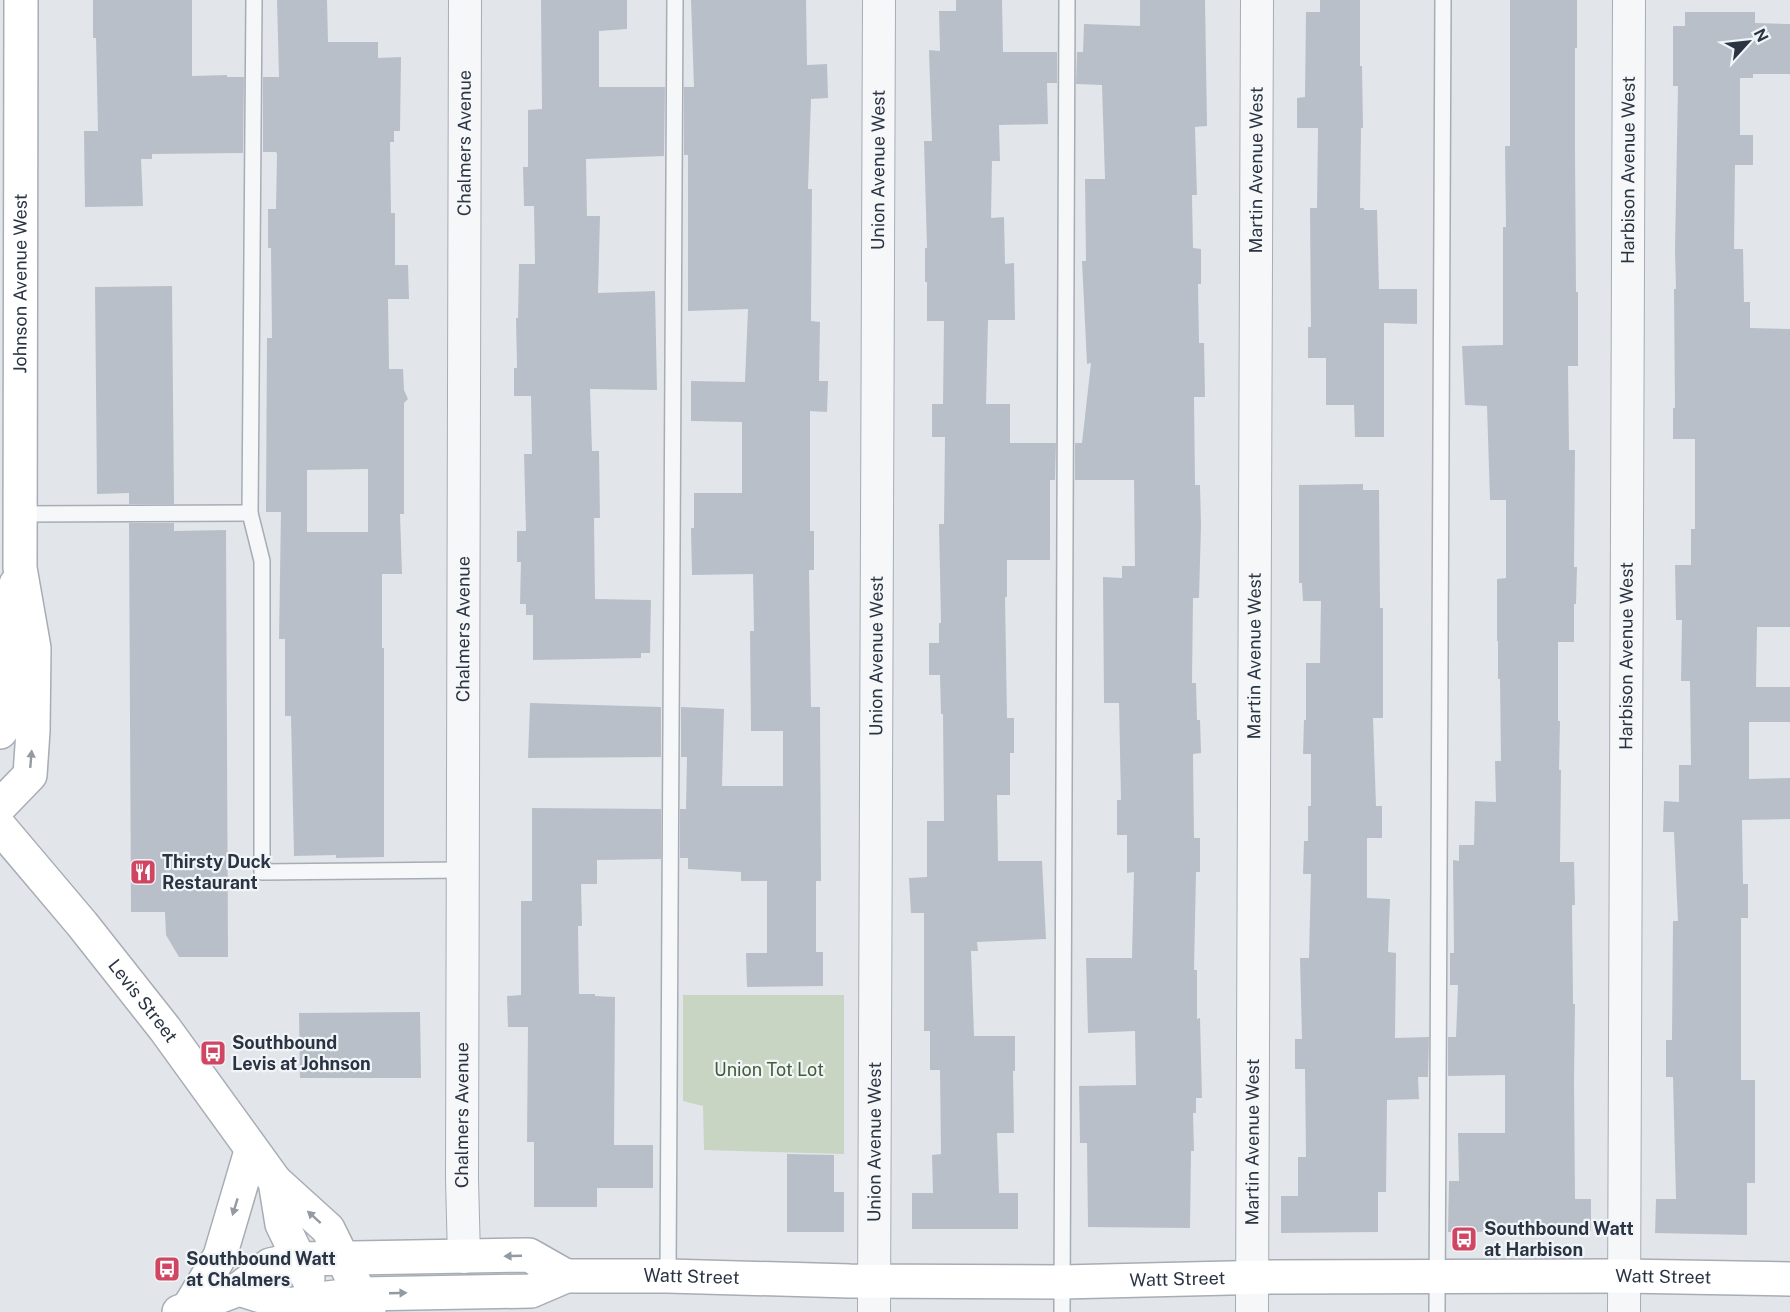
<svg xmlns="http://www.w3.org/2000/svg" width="1790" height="1312" viewBox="0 0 1790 1312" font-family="'Public Sans',sans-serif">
<rect width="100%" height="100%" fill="#e2e6eb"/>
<path fill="#c8d5c3" d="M 683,995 L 844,995 L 844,1154 L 704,1150 L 703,1106 L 683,1101 Z"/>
<g fill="#b9bfc8" fill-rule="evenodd">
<path d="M 93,0 L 192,0 L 192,76 L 227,75 L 227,77 L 244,77 L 243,153 L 152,154 L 152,159 L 141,159 L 143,206 L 85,207 L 84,131 L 98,131 L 96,38 L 93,38 Z"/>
<path d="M 277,0 L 327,0 L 328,42 L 378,42 L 378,58 L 401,57 L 400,131 L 394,131 L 394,142 L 390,142 L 391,213 L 395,213 L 395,265 L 408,265 L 409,299 L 388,299 L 389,369 L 403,369 L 404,390 L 408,399 L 404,403 L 404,514 L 400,514 L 402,574 L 382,574 L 382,648 L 384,648 L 384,857 L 336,858 L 336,855 L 294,856 L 291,716 L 285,716 L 285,639 L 279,639 L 281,512 L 266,512 L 267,338 L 272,338 L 271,248 L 268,248 L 268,209 L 276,209 L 277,154 L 276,152 L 263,152 L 263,77 L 279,77 ZM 368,469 L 368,532 L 307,532 L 307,470 Z"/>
<path d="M 541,0 L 627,0 L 627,29 L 599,31 L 599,87 L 665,87 L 664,156 L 586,159 L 587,216 L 600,216 L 598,293 L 655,291 L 657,390 L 590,389 L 592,451 L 599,451 L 600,518 L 594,518 L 595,599 L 651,600 L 650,653 L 641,653 L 641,658 L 533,660 L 533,615 L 526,615 L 526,604 L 520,604 L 521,562 L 517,562 L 517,531 L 526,531 L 524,454 L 532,454 L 531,396 L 514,396 L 514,368 L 517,368 L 516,318 L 518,318 L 519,264 L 535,264 L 534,206 L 524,206 L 523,167 L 528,167 L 528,110 L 542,109 Z"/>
<path d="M 691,0 L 806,0 L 807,65 L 827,64 L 828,98 L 811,99 L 808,189 L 812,189 L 811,321 L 820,322 L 819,381 L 828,381 L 827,412 L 810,411 L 810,531 L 814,531 L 814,570 L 809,570 L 811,707 L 820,707 L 821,881 L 816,881 L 816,952 L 823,952 L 823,986 L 747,987 L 746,953 L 767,953 L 767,881 L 741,881 L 741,872 L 688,869 L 688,858 L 680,858 L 680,809 L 686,809 L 687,757 L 681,757 L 681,707 L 724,709 L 722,786 L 783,786 L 783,731 L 751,731 L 750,631 L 754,631 L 753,574 L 692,575 L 691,528 L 694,528 L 694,493 L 742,493 L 742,422 L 691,421 L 691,381 L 745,382 L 748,309 L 688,311 L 688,155 L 684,155 L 684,87 L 694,87 Z"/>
<path d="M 956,0 L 1002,0 L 1003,52 L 1057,52 L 1057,83 L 1047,83 L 1048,124 L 999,125 L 1000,161 L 992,161 L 991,218 L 1004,217 L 1005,264 L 1014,263 L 1015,320 L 988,320 L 986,404 L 1010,404 L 1010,443 L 1056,443 L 1055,480 L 1050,480 L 1050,560 L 1007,560 L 1007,597 L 1005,597 L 1007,718 L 1014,718 L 1014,753 L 1010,753 L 1010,795 L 997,795 L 998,861 L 1042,861 L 1046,939 L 977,942 L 978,951 L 971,951 L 974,1036 L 1015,1036 L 1015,1071 L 1013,1071 L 1014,1133 L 997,1133 L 999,1193 L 1018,1193 L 1018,1229 L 912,1229 L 912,1193 L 933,1193 L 932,1155 L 941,1154 L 940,1070 L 930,1070 L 930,1031 L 924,1031 L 924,913 L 911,913 L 909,878 L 927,877 L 927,821 L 944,821 L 943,714 L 941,714 L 940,675 L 929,675 L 929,643 L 939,643 L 939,623 L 941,623 L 939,524 L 944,524 L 945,437 L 932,437 L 932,404 L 943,404 L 944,321 L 927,321 L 927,282 L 925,282 L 925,248 L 927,248 L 924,141 L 932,141 L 929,50 L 940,51 L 939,11 L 956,11 Z"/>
<path d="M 1140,0 L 1205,0 L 1207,126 L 1195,127 L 1197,195 L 1192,195 L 1193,248 L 1201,249 L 1201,284 L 1198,284 L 1199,343 L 1204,343 L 1205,397 L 1194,397 L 1195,485 L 1200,485 L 1201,525 L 1199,598 L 1193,598 L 1192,683 L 1196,683 L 1197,720 L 1200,720 L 1201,753 L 1193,754 L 1194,838 L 1200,838 L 1200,872 L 1196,872 L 1194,970 L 1197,970 L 1197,1019 L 1200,1018 L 1202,1098 L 1196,1098 L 1196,1113 L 1193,1113 L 1194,1151 L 1191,1151 L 1190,1228 L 1088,1227 L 1087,1143 L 1080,1143 L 1079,1086 L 1136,1085 L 1135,1031 L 1088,1033 L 1086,958 L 1132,958 L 1134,872 L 1127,873 L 1127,835 L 1117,835 L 1117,800 L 1121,800 L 1119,703 L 1104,703 L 1103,577 L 1122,578 L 1122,566 L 1135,566 L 1134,480 L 1075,480 L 1075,443 L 1082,443 L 1091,363 L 1087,364 L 1082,261 L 1086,261 L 1085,179 L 1105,179 L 1102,85 L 1076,84 L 1077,52 L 1083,52 L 1084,24 L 1140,26 Z"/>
<path d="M 1320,0 L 1360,0 L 1360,66 L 1362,66 L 1363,128 L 1361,128 L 1360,208 L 1364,208 L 1364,210 L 1377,210 L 1379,289 L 1417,289 L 1417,324 L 1384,323 L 1384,437 L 1355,437 L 1354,405 L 1326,405 L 1326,358 L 1308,358 L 1308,327 L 1311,327 L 1310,208 L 1317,208 L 1318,128 L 1297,128 L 1297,98 L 1305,97 L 1306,12 L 1320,12 Z"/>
<path d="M 1510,0 L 1577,0 L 1577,48 L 1575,48 L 1575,151 L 1576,292 L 1578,292 L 1578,366 L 1568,366 L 1569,450 L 1575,450 L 1574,567 L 1577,567 L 1576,604 L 1574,604 L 1574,642 L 1558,642 L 1558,721 L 1560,721 L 1559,770 L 1561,770 L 1560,862 L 1574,862 L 1575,905 L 1572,905 L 1573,1004 L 1575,1004 L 1574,1081 L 1575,1199 L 1591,1199 L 1591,1231 L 1448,1232 L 1449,1181 L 1459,1181 L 1458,1133 L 1505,1133 L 1505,1075 L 1448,1076 L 1448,1037 L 1456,1037 L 1458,985 L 1450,985 L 1450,953 L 1454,953 L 1453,860 L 1459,861 L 1459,845 L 1474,845 L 1475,801 L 1496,802 L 1495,761 L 1501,761 L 1500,679 L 1498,679 L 1498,641 L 1497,641 L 1497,579 L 1506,578 L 1506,500 L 1490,500 L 1487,406 L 1465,405 L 1462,346 L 1503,345 L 1503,227 L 1506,227 L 1505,146 L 1510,146 Z"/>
<path d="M 1685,12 L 1755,12 L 1755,23 L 1790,24 L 1790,74 L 1753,74 L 1753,78 L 1740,78 L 1740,135 L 1753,135 L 1753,165 L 1735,165 L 1734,249 L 1743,249 L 1744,302 L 1750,302 L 1750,328 L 1790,329 L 1790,627 L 1757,627 L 1756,687 L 1790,687 L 1790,722 L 1749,722 L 1749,779 L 1790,778 L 1790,819 L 1742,820 L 1743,884 L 1748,884 L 1748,918 L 1741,918 L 1741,1080 L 1755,1080 L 1755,1183 L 1747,1183 L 1747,1235 L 1655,1233 L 1656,1199 L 1676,1199 L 1673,1077 L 1666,1077 L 1666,1040 L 1672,1040 L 1673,921 L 1678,921 L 1674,832 L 1663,832 L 1664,801 L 1679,802 L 1679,765 L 1691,765 L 1690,681 L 1681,681 L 1682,620 L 1676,620 L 1675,565 L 1691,565 L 1691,529 L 1695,529 L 1695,439 L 1673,439 L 1673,408 L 1675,408 L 1674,289 L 1676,289 L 1675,250 L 1678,86 L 1673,86 L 1673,26 L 1685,26 Z"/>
<path d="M 172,286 L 174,504 L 129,504 L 129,493 L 97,494 L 95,287 Z"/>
<path d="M 1363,484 L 1363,490 L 1379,490 L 1380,608 L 1383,608 L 1383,718 L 1373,718 L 1376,806 L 1382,806 L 1382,838 L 1367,838 L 1367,898 L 1390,899 L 1388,952 L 1396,953 L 1395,1038 L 1429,1037 L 1428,1077 L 1418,1077 L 1419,1099 L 1387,1100 L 1386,1192 L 1378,1192 L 1378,1232 L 1281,1233 L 1281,1196 L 1298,1196 L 1298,1157 L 1306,1157 L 1305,1069 L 1295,1069 L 1295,1039 L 1302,1039 L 1300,958 L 1309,958 L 1311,874 L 1303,874 L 1304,841 L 1308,841 L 1308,806 L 1311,806 L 1311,754 L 1303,754 L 1304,720 L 1306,720 L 1306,663 L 1320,663 L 1321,601 L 1303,601 L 1302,583 L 1299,583 L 1299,485 Z"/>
<path d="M 129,523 L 174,523 L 174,531 L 226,530 L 228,957 L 179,957 L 166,935 L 165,912 L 131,912 Z"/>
<path d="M 530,703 L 661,707 L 661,757 L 528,758 Z"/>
<path d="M 532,808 L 661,809 L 661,859 L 597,860 L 597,884 L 581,884 L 582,926 L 578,926 L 579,994 L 595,994 L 595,996 L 615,997 L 614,1145 L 653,1145 L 653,1188 L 597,1188 L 597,1207 L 534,1207 L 534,1142 L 527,1142 L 528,1027 L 508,1027 L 507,996 L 521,995 L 521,901 L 532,901 Z"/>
<path d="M 420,1012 L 421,1078 L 300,1078 L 299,1013 Z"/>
<path d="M 787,1154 L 834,1155 L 834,1192 L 844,1192 L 844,1232 L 787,1232 Z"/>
</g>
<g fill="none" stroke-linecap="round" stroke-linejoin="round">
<defs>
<g id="lane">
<path d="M 254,0 L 250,513 L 262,561 L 262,872 L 464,870"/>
<path d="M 20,514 L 250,513"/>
<path d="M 668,1276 L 675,0"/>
<path d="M 1062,1312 L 1067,0"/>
<path d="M 1437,1312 L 1443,0"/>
</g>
<g id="street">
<path id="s1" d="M 464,1257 L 462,1179 L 465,0"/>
<path id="s2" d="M 874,1312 L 879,0"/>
<path id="s3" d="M 1252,1312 L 1257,0"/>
<path id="s4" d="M 1624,1312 L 1629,0"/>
</g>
<g id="secondary">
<path d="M 0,732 L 1,731 L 3,647 L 16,584"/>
<path id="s5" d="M 0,806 L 30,775 L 33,731 L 34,648 L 20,568 L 21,0"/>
<path id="s6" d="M 0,827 L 82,924 L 165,1029 L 275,1181 L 328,1229 L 369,1312"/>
<path d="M 275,1181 L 282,1224 L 308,1278"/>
<path id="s7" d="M 239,1289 L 290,1305 L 319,1299 L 361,1294 L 531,1291 L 566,1276 L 668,1276 L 850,1281 L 1062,1282 L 1274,1277 L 1624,1276 L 1790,1279"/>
<path d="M 189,1307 L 220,1256 L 251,1151"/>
<path d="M 179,1312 L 239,1289 L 270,1265 L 298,1259 L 529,1255 L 566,1276"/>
</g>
</defs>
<use href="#lane" stroke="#a7adb5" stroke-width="18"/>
<use href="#street" stroke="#a7adb5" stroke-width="34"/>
<use href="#secondary" stroke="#a7adb5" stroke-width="36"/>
<use href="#lane" stroke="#f5f7f9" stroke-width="15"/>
<use href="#street" stroke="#f5f7f9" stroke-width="32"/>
<use href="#secondary" stroke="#fff" stroke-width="33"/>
</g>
<defs><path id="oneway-solid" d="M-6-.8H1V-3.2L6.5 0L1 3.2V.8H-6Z" transform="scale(1.5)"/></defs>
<g fill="#949aa1">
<use href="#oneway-solid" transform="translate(31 759) rotate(-85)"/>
<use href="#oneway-solid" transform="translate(235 1207) rotate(107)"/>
<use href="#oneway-solid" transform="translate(314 1217) rotate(-138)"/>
<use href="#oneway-solid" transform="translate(513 1256) rotate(178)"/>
<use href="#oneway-solid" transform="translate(398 1293) rotate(-2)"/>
</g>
<defs>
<symbol id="restaurant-square" viewBox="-11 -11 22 22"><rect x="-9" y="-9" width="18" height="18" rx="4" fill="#d04662" stroke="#f2f5f8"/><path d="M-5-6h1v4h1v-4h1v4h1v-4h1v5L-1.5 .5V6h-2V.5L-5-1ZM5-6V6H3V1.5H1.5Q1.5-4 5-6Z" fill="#fff"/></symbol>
<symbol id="bus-square" viewBox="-11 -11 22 22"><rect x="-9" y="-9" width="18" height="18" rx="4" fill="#d04662" stroke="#f2f5f8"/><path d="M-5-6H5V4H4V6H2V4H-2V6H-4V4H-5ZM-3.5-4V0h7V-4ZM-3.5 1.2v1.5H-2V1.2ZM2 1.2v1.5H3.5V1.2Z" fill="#fff"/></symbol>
</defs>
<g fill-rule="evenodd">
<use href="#restaurant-square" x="128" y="857" width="30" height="30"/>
<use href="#bus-square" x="198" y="1038" width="30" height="30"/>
<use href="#bus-square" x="1449" y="1224" width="30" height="30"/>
<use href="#bus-square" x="152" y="1254" width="30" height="30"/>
</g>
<g text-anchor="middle" stroke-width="4.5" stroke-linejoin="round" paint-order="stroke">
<g font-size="18" fill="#2a3443" stroke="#f2f5f8">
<text dy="6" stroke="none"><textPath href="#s1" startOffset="1114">Chalmers Avenue</textPath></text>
<text dy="6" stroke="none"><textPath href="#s2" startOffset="1142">Union Avenue West</textPath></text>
<text dy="6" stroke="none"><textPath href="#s3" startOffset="1142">Martin Avenue West</textPath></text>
<text dy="6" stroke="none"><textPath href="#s4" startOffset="1142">Harbison Avenue West</textPath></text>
<text dy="6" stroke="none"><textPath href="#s5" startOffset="536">Johnson Avenue West</textPath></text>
<text dy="6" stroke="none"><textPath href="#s1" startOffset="628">Chalmers Avenue</textPath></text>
<text dy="6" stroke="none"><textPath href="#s2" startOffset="656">Union Avenue West</textPath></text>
<text dy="6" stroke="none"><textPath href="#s3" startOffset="656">Martin Avenue West</textPath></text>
<text dy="6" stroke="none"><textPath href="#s4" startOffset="656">Harbison Avenue West</textPath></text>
<text dy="6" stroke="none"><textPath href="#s6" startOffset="225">Levis Street</textPath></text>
<text dy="6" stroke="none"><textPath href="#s1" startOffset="142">Chalmers Avenue</textPath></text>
<text dy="6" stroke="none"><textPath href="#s2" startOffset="170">Union Avenue West</textPath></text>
<text dy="6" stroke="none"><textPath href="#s3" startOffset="170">Martin Avenue West</textPath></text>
<text dy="6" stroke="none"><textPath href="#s7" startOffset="459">Watt Street</textPath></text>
<text dy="6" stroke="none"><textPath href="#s7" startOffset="1431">Watt Street</textPath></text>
<text dy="6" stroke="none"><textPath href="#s7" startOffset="945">Watt Street</textPath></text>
</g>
<g font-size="18" font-weight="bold" fill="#2a3443" stroke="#f2f5f8" text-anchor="start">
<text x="162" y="868">Thirsty Duck<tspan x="162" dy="21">Restaurant</tspan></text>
<text x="232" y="1049">Southbound<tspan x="232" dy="21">Levis at Johnson</tspan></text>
<text x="1484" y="1235">Southbound Watt<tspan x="1484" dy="21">at Harbison</tspan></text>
<text x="186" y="1265">Southbound Watt<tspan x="186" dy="21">at Chalmers</tspan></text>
</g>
<g font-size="18" fill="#405f37" stroke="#f2f5f8">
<text x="769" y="1076">Union Tot Lot</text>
</g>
</g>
<g transform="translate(1748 42) rotate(63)" stroke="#f2f5f8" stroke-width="4.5" paint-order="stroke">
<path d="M0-4.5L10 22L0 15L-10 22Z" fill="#2a3443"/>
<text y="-9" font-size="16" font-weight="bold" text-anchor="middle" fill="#2a3443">N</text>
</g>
</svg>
